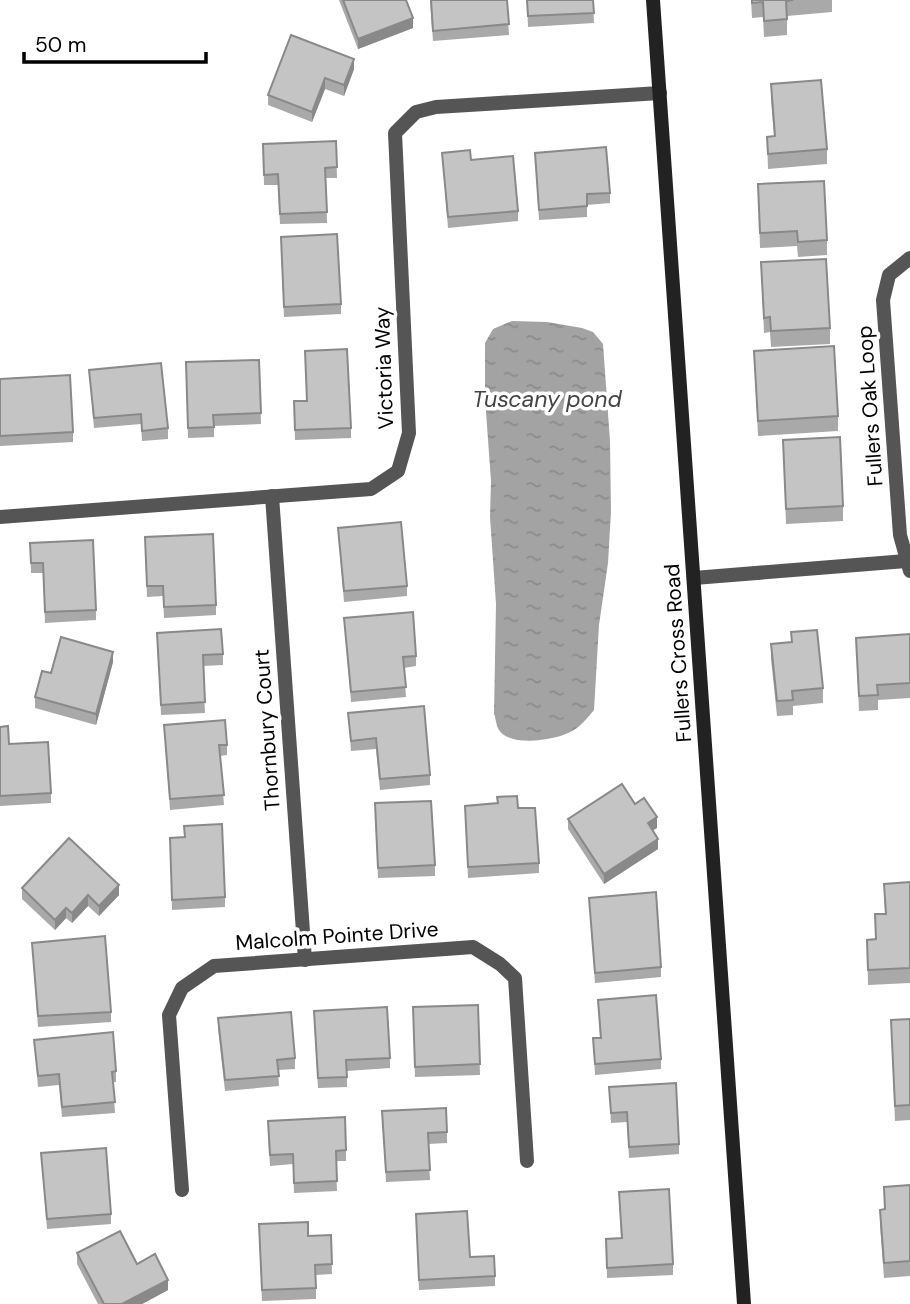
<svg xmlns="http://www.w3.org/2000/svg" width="910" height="1304" viewBox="0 0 910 1304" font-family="'DM Sans',sans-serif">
<defs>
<pattern id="water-ripples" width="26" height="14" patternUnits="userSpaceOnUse" patternTransform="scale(1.75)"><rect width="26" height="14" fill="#a3a3a3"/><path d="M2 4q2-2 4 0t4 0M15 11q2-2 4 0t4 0" fill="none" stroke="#8b8b8b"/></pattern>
</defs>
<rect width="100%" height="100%" fill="#fff"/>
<path fill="url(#water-ripples)" d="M 512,321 L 547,322 L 582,328 L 593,332 L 603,344 L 610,441 L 611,512 L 608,563 L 599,625 L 594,710 C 588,717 582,725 574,730 C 559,740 510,748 499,730 C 496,726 496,718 494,714 L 496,604 L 490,517 L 491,481 L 485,398 L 485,343 L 493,329 Z"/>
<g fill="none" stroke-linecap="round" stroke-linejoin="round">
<g stroke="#555" stroke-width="14">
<path d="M 910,258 L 889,275 L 883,300 L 900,535 L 910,571"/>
<path d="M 272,496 L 305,960"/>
<path d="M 0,517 L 371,489 L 398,471 L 409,433 L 395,133 L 416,112 L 436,107 L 660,93"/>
<path d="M 694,578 L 906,561"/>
<path d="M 182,1190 L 169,1015 L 182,988 L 214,966 L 473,947 L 500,964 L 515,978 L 527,1161"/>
</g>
<path stroke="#222" stroke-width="14" d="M 653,0 L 744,1304"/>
</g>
<g fill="#a9a9a9">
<path d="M 339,0 L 406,0 L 413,28 L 358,49 Z"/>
<path d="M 430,0 L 507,0 L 509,35 L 433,41 Z"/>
<path d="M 527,0 L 593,0 L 594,23 L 528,27 Z"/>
<path d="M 751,0 L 832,0 L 832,12 L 787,16 L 787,35 L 764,37 L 763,17 L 752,18 Z"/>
<path d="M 354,69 L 344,96 L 325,89 L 312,122 L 268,105 L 268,95 Z"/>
<path d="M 771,84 L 827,149 L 827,164 L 768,169 L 767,137 L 774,136 L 771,99 Z"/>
<path d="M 336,141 L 337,178 L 326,178 L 327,223 L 280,224 L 278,185 L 264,185 L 263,144 Z"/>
<path d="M 442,153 L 471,160 L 518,211 L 518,221 L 448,228 Z"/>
<path d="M 535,153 L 610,193 L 610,203 L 587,205 L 587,217 L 539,220 Z"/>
<path d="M 758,184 L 827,240 L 827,255 L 798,257 L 797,246 L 760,248 Z"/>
<path d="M 281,247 L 341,304 L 341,314 L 284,317 Z"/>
<path d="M 761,262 L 830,328 L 830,344 L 771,347 L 770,332 L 764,333 Z"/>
<path d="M 754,351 L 838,416 L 838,431 L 758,436 Z"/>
<path d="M 259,360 L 261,424 L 214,426 L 214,437 L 188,438 L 186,362 Z"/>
<path d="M 89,370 L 168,428 L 168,439 L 142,441 L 141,424 L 94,428 Z"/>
<path d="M 0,379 L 73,432 L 73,442 L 0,446 Z"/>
<path d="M 294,401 L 351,428 L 351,438 L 295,440 Z"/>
<path d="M 783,440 L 843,506 L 843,521 L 786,524 Z"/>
<path d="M 338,528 L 407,586 L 407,596 L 344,602 Z"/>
<path d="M 30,543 L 96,610 L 96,620 L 45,623 L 43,573 L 31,573 Z"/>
<path d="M 145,547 L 216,605 L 216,615 L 164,618 L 163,596 L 147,597 Z"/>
<path d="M 344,618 L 416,656 L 416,666 L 404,668 L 406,697 L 351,702 Z"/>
<path d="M 791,632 L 823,688 L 823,703 L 793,706 L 793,715 L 777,716 L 771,659 L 771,644 L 791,642 Z"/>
<path d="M 157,633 L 223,654 L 223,665 L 203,666 L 205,713 L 161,715 Z"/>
<path d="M 910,634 L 910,698 L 878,700 L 878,710 L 859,711 L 856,638 Z"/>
<path d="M 113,662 L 96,725 L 35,708 L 35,697 Z"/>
<path d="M 348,713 L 430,775 L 430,785 L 380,790 L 376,749 L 351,751 Z"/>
<path d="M 164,725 L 227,745 L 227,755 L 220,756 L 224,805 L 170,810 Z"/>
<path d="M 0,727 L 9,744 L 51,793 L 51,803 L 0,806 Z"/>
<path d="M 635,804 L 657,828 L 653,830 L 658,849 L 604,884 L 568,829 L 568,819 Z"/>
<path d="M 465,806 L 518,808 L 539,863 L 539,873 L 468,878 Z"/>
<path d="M 375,814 L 435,865 L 435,876 L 378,878 Z"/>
<path d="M 184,826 L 225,897 L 225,907 L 172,910 L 170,838 L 185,837 Z"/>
<path d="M 910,882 L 910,983 L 868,985 L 867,940 L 875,939 L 875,914 L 885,914 L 884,884 Z"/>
<path d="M 22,888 L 119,895 L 99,916 L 88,906 L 72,923 L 66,918 L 55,930 L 22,899 Z"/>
<path d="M 589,898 L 661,967 L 661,977 L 595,983 Z"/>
<path d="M 32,943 L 111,1012 L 111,1022 L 38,1027 Z"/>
<path d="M 598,1000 L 661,1059 L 661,1069 L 595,1075 L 593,1038 L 600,1038 Z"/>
<path d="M 478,1005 L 480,1075 L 415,1077 L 413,1007 Z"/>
<path d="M 314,1011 L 390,1058 L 390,1068 L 347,1071 L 347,1087 L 318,1088 Z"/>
<path d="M 218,1018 L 295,1058 L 295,1069 L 278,1070 L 279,1086 L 225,1091 L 218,1029 Z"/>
<path d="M 910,1019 L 910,1120 L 895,1121 L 891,1020 Z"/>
<path d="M 34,1040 L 116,1071 L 116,1082 L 113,1082 L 115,1113 L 62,1117 L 59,1085 L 38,1087 Z"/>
<path d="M 609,1087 L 679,1144 L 679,1154 L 629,1158 L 627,1122 L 611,1123 Z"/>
<path d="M 382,1111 L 447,1132 L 447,1143 L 428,1144 L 430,1180 L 386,1182 Z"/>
<path d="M 268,1132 L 346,1150 L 346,1161 L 336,1161 L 337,1191 L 294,1193 L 293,1164 L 270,1166 Z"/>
<path d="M 41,1153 L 111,1214 L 111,1224 L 47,1229 Z"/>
<path d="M 910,1185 L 910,1276 L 884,1278 L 880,1225 L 880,1210 L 884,1210 L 884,1187 Z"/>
<path d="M 619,1192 L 673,1264 L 673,1275 L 607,1278 L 606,1239 L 621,1238 Z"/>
<path d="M 416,1214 L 495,1276 L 495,1286 L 419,1290 Z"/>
<path d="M 259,1234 L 308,1236 L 331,1235 L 332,1274 L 316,1275 L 316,1299 L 262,1301 Z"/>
<path d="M 77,1253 L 137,1264 L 168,1290 L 142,1304 L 98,1304 L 77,1264 Z"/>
</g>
<g fill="#898989">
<path d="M 413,18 L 413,28 L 358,49 L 358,39 Z"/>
<path d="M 354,59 L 354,69 L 344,96 L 344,85 Z"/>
<path d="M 325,78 L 325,89 L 312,122 L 312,112 Z"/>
<path d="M 113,652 L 113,662 L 96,725 L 96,714 Z"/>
<path d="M 657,817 L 657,828 L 648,833 L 648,823 Z"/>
<path d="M 658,839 L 658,849 L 604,884 L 604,874 Z"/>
<path d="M 119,885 L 119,895 L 99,916 L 99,906 Z"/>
<path d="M 88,895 L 88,906 L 72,923 L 72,913 Z"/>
<path d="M 66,908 L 66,918 L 55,930 L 55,920 Z"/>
<path d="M 168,1280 L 168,1290 L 142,1304 L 122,1304 Z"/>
</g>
<g fill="#c4c4c4" stroke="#898989" stroke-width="2">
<path d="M 343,0 L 406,0 L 413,18 L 358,39 Z"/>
<path d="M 431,0 L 507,0 L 509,24 L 433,31 Z"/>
<path d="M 527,0 L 593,0 L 594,13 L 528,16 Z"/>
<path d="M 752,0 L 793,0 L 786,1 L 787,19 L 764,21 L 763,2 L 752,3 Z"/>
<path d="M 291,35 L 354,59 L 344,85 L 325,78 L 312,112 L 268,95 Z"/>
<path d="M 821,80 L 827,149 L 768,154 L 767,137 L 775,136 L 771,84 Z"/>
<path d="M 336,141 L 337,167 L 325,168 L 327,212 L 280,214 L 278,174 L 264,175 L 263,144 Z"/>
<path d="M 606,147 L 610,193 L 587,194 L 587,206 L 539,210 L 535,153 Z"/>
<path d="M 470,150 L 471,160 L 513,156 L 518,211 L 448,217 L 442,153 Z"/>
<path d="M 824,181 L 827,240 L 798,242 L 797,231 L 760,233 L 758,184 Z"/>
<path d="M 337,234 L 341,304 L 284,307 L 281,237 Z"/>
<path d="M 826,259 L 830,328 L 771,331 L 770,317 L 764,318 L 761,262 Z"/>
<path d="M 834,346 L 838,416 L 758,421 L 754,351 Z"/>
<path d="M 347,349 L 351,428 L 295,430 L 294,401 L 307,401 L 305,351 Z"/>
<path d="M 259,360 L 261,413 L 213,415 L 214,427 L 188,428 L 186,362 Z"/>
<path d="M 161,363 L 168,428 L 142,431 L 141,414 L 94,418 L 89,370 Z"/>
<path d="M 70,375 L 73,432 L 0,436 L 0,379 Z"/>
<path d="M 840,437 L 843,506 L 786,509 L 783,440 Z"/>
<path d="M 401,522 L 407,586 L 344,591 L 338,528 Z"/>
<path d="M 213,534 L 216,605 L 164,607 L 163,586 L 147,586 L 145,537 Z"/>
<path d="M 93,540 L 96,610 L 45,612 L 43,563 L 31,563 L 30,543 Z"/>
<path d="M 413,612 L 416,656 L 403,657 L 406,687 L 351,692 L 344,618 Z"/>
<path d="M 221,629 L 223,654 L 203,655 L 205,702 L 161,705 L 157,633 Z"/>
<path d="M 817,630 L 823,688 L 792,691 L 793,700 L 777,701 L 771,644 L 792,642 L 791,632 Z"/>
<path d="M 910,634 L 910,683 L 877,685 L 878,695 L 859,696 L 856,638 Z"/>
<path d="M 61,637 L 113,652 L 96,714 L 35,697 L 42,671 L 51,673 Z"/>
<path d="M 424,706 L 430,775 L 380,779 L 376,738 L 351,741 L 348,713 Z"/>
<path d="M 225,720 L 227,745 L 219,745 L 224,795 L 170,799 L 164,725 Z"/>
<path d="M 8,726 L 9,744 L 48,742 L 51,793 L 0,796 L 0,727 Z"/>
<path d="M 622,784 L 635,804 L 644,798 L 657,817 L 648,823 L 658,839 L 604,874 L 568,819 Z"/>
<path d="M 517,796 L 518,808 L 535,808 L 539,863 L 468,867 L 465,806 L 498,803 L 497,797 Z"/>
<path d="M 431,801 L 435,865 L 378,868 L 375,803 Z"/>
<path d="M 222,824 L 225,897 L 172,900 L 170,838 L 185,837 L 184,826 Z"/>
<path d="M 69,838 L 119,885 L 99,906 L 88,895 L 72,913 L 66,908 L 55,920 L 22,888 Z"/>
<path d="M 910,882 L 910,968 L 868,970 L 867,940 L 876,939 L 875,914 L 886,914 L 884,884 Z"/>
<path d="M 656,892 L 661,967 L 595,973 L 589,898 Z"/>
<path d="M 105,936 L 111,1012 L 38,1016 L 32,943 Z"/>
<path d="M 656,995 L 661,1059 L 595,1064 L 593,1038 L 601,1038 L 598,1000 Z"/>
<path d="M 478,1005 L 480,1064 L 415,1067 L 413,1007 Z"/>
<path d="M 387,1007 L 390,1058 L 346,1060 L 347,1077 L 318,1078 L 314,1011 Z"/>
<path d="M 291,1012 L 295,1058 L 277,1060 L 279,1076 L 225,1080 L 218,1018 Z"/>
<path d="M 910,1019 L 910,1105 L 895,1106 L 891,1020 Z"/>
<path d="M 113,1032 L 116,1071 L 112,1072 L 115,1102 L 62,1107 L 59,1074 L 38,1076 L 34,1040 Z"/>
<path d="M 676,1083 L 679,1144 L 629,1147 L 627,1112 L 611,1113 L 609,1087 Z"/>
<path d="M 446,1108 L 447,1132 L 428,1133 L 430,1170 L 386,1172 L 382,1111 Z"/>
<path d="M 345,1117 L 346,1150 L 336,1151 L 337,1181 L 294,1183 L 293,1154 L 270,1155 L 268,1121 Z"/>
<path d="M 106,1148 L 111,1214 L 47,1219 L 41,1153 Z"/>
<path d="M 910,1185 L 910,1261 L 884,1263 L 880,1210 L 885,1209 L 884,1187 Z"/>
<path d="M 669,1189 L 673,1264 L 607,1268 L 606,1239 L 622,1238 L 619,1192 Z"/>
<path d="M 467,1211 L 470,1257 L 494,1256 L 495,1276 L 419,1280 L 416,1214 Z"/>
<path d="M 308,1222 L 308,1236 L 331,1235 L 332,1264 L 315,1265 L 316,1288 L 262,1290 L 259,1224 Z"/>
<path d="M 120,1231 L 137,1264 L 155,1254 L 168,1280 L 122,1304 L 104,1304 L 77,1253 Z"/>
</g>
<g text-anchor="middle" stroke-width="7" stroke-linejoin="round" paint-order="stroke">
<g font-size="21" fill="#000" stroke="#fff">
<text transform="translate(384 368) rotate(-92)" y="7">Victoria Way</text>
<text transform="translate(870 406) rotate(-94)" y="7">Fullers Oak Loop</text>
<text transform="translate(678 653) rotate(-94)" y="7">Fullers Cross Road</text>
<text transform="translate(267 730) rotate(-94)" y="7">Thornbury Court</text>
<text transform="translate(337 936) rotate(-4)" y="7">Malcolm Pointe Drive</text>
</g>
<g font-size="23" font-style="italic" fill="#444" stroke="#fff">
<text x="547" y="407">Tuscany pond</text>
</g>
</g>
<path d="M24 52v10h182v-10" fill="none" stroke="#000000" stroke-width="3.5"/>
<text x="35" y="52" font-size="21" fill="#000000" stroke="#ffffff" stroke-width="5" paint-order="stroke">50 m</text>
</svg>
